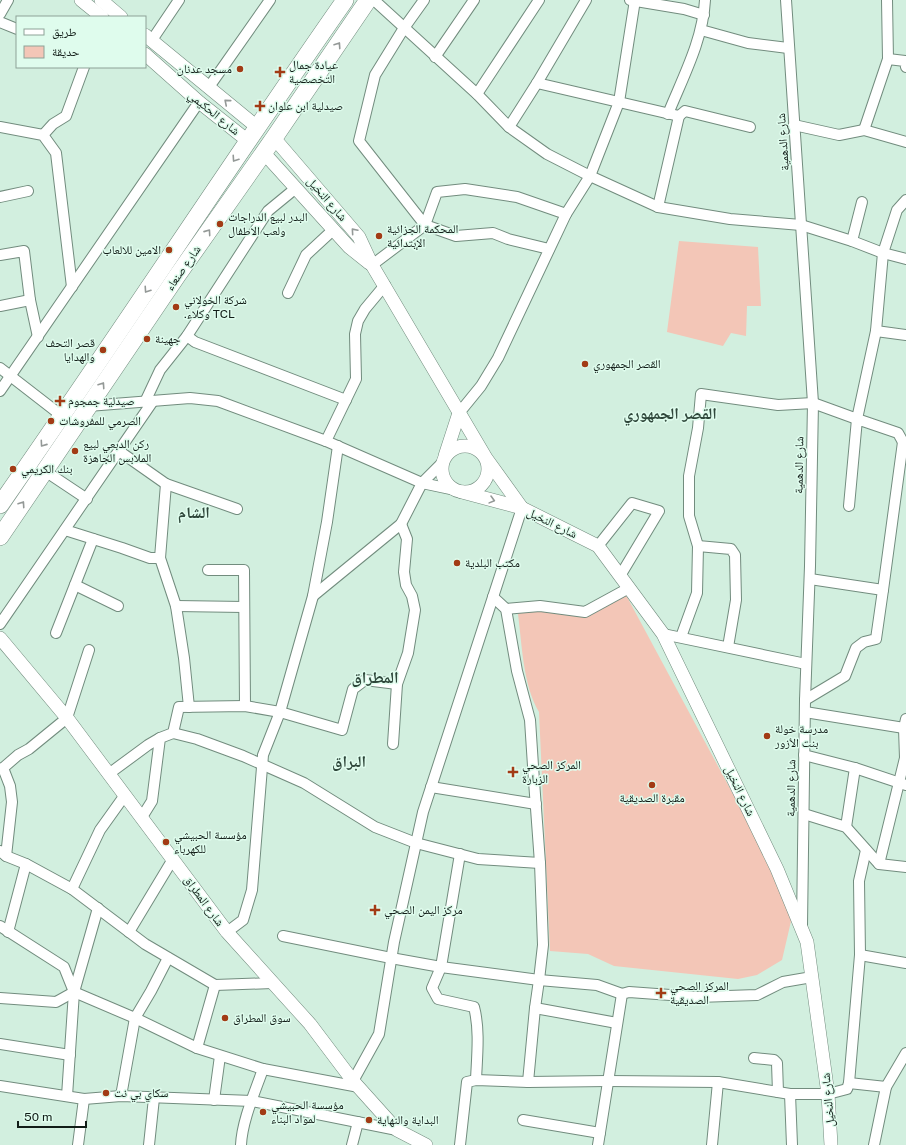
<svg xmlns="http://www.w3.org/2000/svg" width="906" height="1145" viewBox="0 0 906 1145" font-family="'Public Sans','Noto Naskh Arabic',sans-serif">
<rect width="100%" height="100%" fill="#d2efdf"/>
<g fill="#f3c6b7">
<path d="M 679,241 L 758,247 L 761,306 L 747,306 L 746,336 L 731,333 L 723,346 L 667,332 Z"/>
<path d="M 626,595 L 776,874 L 792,917 L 782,960 L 757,975 L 738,979 L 614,966 L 588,954 L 550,951 L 539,712 C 523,685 522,645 518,614 L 528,603 L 583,611 Z"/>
</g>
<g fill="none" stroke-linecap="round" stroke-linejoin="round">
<defs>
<g id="minor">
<path d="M 374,0 L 477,94 L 509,127 L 547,154 L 590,176 L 658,207 L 730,219 L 801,225 L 852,241 L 883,253 L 906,259"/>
<path d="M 424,0 L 404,28 L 375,75 L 359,141 L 425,225 L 456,236 L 493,233 L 508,239 L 549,249"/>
<path d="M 630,0 L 684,9 L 704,15"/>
<path d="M 786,0 L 813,403 L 810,566 L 805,700 L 802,926"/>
<path d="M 0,14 L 8,0"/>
<path d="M 0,22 L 17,29"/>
<path d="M 701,30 L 748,43 L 788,48"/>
<path d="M 152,40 L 179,0"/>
<path d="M 435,57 L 474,0"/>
<path d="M 888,59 L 905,61 L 906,67"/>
<path d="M 537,83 L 679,116 L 658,207"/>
<path d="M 209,87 L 270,0"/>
<path d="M 477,94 L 539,0"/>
<path d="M 668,114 C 683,77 703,40 705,0"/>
<path d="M 679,116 L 685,111 L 750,127"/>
<path d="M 794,125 L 839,135 L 864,130 L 906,142"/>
<path d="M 0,127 L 43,135 L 56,153 L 72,287"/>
<path d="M 509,127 L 537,83 L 586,0"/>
<path d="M 864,130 L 888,59 L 887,0"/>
<path d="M 43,135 L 53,124 L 66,116 L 84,67"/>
<path d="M 0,197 L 28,191"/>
<path d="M 852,241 L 862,202"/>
<path d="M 0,255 L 24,251 L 30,300 L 38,337"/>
<path d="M 372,265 L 425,225 L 437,192 L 465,189 L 517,197 L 566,214"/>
<path d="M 288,293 L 306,255 L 333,230"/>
<path d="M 0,306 L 30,300"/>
<path d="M 876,331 L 906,335"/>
<path d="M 187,336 L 195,342 L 346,400"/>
<path d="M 0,368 L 62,416"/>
<path d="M 0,391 L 199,102"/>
<path d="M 145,402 L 160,370 L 187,336 L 268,211 L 296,188"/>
<path d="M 88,406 L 190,398 L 218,401 L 326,441 L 422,483 L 455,490"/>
<path d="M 459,413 L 481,386 L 498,358 L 566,214 L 590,176 L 619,102 L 635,0"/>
<path d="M 326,441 L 356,379 L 355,334 L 358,321 L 365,309 L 385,285"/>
<path d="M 119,451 L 166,484 L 237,509"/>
<path d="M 45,471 L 87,499"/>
<path d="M 166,484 L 160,558 L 176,606 L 184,658 L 189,707"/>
<path d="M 849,506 L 857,419 L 898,433 L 903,442"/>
<path d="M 65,530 L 122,548 L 150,558 L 160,558"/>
<path d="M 598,546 L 632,503 L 659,511 L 620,576"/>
<path d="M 698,546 L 731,549 L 735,555 L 736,600 L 728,647"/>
<path d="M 208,570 L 244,570 L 245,706"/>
<path d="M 810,579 L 883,590 L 903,442 L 906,443"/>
<path d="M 75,585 L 118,606"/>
<path d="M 313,596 L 401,524 L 422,483 L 442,463"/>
<path d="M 493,597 L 506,609 L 517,671 L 530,720 L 534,781 L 540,863 L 543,945 L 539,980 L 535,1008 L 528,1082"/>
<path d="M 176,606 L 244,607"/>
<path d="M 506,609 L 540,606 L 585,612 L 629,588"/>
<path d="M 0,624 L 153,401"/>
<path d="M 56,633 L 93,539"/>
<path d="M 663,634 L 806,664"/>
<path d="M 681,637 L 697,593 L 698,546 L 689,516 L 689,476 L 698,428 L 701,394 L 778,405 L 813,403 L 857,419 L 876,331 L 883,253 L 897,210 L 906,200"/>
<path d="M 805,700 L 845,676 L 856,648 L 864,642 L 876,639 L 883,590"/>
<path d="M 805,712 L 904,728"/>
<path d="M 173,733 L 197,739 L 243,756 L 304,783 L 375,827 L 416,843 L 478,859 L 540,863"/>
<path d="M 393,744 L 397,684 L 408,653 L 415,610 L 412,596 L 406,585 L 404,572 L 407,539 L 401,524"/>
<path d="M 804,755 L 855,768 L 906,785"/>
<path d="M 3,768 L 10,786 L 12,802 L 6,856"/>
<path d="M 0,769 L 3,768 L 18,755 L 29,749 L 67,718 L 89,650"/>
<path d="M 110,773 L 148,745 L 160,738"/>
<path d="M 431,787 L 536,804"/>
<path d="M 804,814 L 846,827 L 879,864 L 906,867"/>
<path d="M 142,817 L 152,801 L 160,738 L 173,733 L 179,707 L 245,706 L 280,712 L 342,730 L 353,689 L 365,680 L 397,684"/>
<path d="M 846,827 L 855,768"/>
<path d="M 0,851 L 6,856 L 26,864 L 72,889 L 145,944 L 215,985 L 272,983"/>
<path d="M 460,854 L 441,967 L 432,988 L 438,999 L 474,1007 C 480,1030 477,1056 476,1080"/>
<path d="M 879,864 L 905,758 L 904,728 L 906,719"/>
<path d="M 72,889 L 100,830 L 125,795"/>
<path d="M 0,926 L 64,967 L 74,992 L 135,1018 L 197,1048 L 263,1069 L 359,1087"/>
<path d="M 8,932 L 26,864"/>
<path d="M 129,932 L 173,859"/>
<path d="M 227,932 L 243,920 L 252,890 L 263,755 L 280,712 L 313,596 L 327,522 L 338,446"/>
<path d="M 283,936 L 391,958 L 441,967 L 539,980 L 597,985 L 622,994"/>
<path d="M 860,955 L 906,963"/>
<path d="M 0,998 L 56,1002 L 74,992"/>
<path d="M 535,1008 L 617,1023"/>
<path d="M 0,1044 L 70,1055"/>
<path d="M 197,1048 L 215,985"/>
<path d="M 754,1058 L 774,1060 L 777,1063 L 778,1092"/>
<path d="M 353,1081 L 379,1034 L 394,942 L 423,812 L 522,508"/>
<path d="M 849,1083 L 886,1087"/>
<path d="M 0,1086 L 84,1099 L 121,1096 L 252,1101 L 397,1130"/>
<path d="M 790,1094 L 792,1145"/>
<path d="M 67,1096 L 74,992 L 98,908"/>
<path d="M 121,1096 L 135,1018 L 151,991 L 168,958"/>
<path d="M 214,1100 L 220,1056"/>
<path d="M 523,1120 L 600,1133"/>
<path d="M 78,1145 L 84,1099"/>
<path d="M 149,1145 L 154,1098"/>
<path d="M 241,1145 C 242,1121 255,1092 263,1069"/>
<path d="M 352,1145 L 358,1122"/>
<path d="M 460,1145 L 467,1082 L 476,1080 L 528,1082 L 608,1081 L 718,1082 L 790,1094 L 828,1094 L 847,1089 L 849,1083 L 860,955 L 859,881 L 866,850"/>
<path d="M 598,1145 L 622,994 L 629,992 L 698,997 L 757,995 L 783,982 L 812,977"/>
<path d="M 712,1145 L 718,1082"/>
<path d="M 874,1145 L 886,1087 L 906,1053"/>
</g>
<g id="tertiary">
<path d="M 81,0 L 102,17"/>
<path d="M 101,0 L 121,17"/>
<path d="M 145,35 L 257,127"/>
<path d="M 145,54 L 199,102 L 248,141"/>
<path d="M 274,138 L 359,237 L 372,265 L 486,458 L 522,508"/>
<path d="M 264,153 L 349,247 L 369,263"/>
<circle cx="465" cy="469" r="23"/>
<path d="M 445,456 L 459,413"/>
<path d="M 462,492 L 522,508 L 598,546 L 663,634 L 777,869 L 807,942 L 828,1094 L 831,1145"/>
<path d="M 0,638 L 67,718 L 227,932 L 310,1024 L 353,1081 L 397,1130 L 426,1145"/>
</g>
<g id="trunk">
<path d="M 0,505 C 117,338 228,167 345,0"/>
<path d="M 0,537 L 177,276 L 274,138 L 368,0"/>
</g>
</defs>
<use href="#minor" stroke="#728c7e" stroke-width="12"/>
<use href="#tertiary" stroke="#728c7e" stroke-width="14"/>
<use href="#trunk" stroke="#728c7e" stroke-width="18"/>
<use href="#minor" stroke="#fff" stroke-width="10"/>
<use href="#tertiary" stroke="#fff" stroke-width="13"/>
<use href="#trunk" stroke="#fff" stroke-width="17"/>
</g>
<defs><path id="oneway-chevron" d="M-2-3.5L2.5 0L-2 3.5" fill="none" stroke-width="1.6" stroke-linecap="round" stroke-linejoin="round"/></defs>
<g stroke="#949997">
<use href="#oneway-chevron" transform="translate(338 45) rotate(-56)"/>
<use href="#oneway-chevron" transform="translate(227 102) rotate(-140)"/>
<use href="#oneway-chevron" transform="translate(235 159) rotate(124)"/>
<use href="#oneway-chevron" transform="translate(354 231) rotate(-131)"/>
<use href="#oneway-chevron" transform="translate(208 232) rotate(-55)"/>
<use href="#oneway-chevron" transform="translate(147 290) rotate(124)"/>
<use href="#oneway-chevron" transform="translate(102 385) rotate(-56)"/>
<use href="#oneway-chevron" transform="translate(43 444) rotate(125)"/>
<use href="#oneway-chevron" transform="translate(492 500) rotate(15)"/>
<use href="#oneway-chevron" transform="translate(22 504) rotate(-56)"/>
</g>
<g fill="#a23b15" stroke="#dffced" stroke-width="1.5">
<circle cx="240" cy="69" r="4"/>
<path d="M278 66h4v4h4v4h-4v4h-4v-4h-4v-4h4z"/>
<path d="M258 100h4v4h4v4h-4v4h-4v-4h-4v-4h4z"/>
<circle cx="220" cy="224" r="4"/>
<circle cx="379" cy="236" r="4"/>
<circle cx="169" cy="250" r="4"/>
<circle cx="176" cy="307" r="4"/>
<circle cx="147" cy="339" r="4"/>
<circle cx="103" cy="350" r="4"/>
<circle cx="585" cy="364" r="4"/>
<path d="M58 395h4v4h4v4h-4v4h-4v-4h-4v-4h4z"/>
<circle cx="51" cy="421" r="4"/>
<circle cx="75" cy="451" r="4"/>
<circle cx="13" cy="469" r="4"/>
<circle cx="457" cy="563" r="4"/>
<circle cx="767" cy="736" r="4"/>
<path d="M511 766h4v4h4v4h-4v4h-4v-4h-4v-4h4z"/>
<circle cx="652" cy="785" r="4"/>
<circle cx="166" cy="842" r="4"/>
<path d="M373 904h4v4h4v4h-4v4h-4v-4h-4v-4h4z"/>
<path d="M659 987h4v4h4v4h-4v4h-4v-4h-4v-4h4z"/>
<circle cx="225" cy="1018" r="4"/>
<circle cx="106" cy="1093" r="4"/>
<circle cx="263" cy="1112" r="4"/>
<circle cx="369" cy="1120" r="4"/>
</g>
<g text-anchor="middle" stroke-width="3" stroke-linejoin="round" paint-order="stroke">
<g font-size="12" fill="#111c17" stroke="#dffced" text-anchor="start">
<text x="289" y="69">عيادة جمال<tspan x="289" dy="14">التخصصية</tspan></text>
<text x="232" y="73" text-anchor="end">مسجد عدنان</text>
<text x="268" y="110">صيدلية ابن علوان</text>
<text x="228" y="221">البدر لبيع الدراجات<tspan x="228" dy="14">ولعب الاطفال</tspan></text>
<text x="387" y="233">المحكمة الجزائية<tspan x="387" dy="14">الإبتدائية</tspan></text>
<text x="161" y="254" text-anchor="end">الامين للالعاب</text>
<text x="184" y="304">شركة الخولاني<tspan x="184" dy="14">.وكلاء TCL</tspan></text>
<text x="155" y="343">جهينة</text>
<text x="95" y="347" text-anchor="end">قصر التحف<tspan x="95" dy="14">والهدايا</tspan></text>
<text x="593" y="368">القصر الجمهوري</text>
<text x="68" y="405">صيدلية جمجوم</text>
<text x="59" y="425">الصرمي للمفروشات</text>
<text x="83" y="448">ركن الدبعي لبيع<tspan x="83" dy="14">الملابس الجاهزة</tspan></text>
<text x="21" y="473">بنك الكريمي</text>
<text x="465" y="567">مكتب البلدية</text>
<text x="775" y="733">مدرسة خولة<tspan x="775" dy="14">بنت الأزور</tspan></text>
<text x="522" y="769">المركز الصحي<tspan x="522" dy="14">الزبارة</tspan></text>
<text x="652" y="802" text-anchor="middle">مقبرة الصديقية</text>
<text x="174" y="839">مؤسسة الحبيشي<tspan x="174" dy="14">للكهرباء</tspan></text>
<text x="384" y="914">مركز اليمن الصحي</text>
<text x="670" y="990">المركز الصحي<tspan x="670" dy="14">الصديقية</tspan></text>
<text x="233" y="1022">سوق المطراق</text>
<text x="114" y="1097">سكاي بي نت</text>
<text x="271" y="1109">مؤسسة الحبيشي<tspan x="271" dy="14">لمواد البناء</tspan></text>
<text x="377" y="1124">البداية والنهاية</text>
</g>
<g font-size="12" fill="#111c17" stroke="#dffced">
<text transform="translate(214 113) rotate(39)" y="4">شارع الحكيمي</text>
<text transform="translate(783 142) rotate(-94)" y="4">شارع الدهمية</text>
<text transform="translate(327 199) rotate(49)" y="4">شارع النخيل</text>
<text transform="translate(183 268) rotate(-55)" y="4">شارع صنعاء</text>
<text transform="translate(799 465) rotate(-89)" y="4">شارع الدهمية</text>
<text transform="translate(552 523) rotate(26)" y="4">شارع النخيل</text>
<text transform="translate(791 788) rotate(-89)" y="4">شارع الدهمية</text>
<text transform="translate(740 791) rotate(64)" y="4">شارع النخيل</text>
<text transform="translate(204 901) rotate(54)" y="4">شارع المطراق</text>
<text transform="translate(828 1100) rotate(-95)" y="4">شارع النخيل</text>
</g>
<g font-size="16" font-weight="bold" fill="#2f473b" stroke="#dffced">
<text x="670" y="419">القصر الجمهوري</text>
<text x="194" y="518">الشام</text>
<text x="375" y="683">المطراق</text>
<text x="349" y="767">البراق</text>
</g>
</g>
<rect x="16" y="16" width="130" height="52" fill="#dffced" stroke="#8da297"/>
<rect x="24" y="29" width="20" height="6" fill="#ffffff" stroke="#8da297"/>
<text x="52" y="36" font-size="12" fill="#111c17">طريق</text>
<rect x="24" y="46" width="20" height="12" fill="#f3c6b7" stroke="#8da297"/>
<text x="52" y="56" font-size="12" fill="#111c17">حديقة</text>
<path d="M18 1121v6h68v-6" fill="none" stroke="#111c17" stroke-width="2"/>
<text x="24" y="1121" font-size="12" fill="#111c17" stroke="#dffced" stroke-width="3" paint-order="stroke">50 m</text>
</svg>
